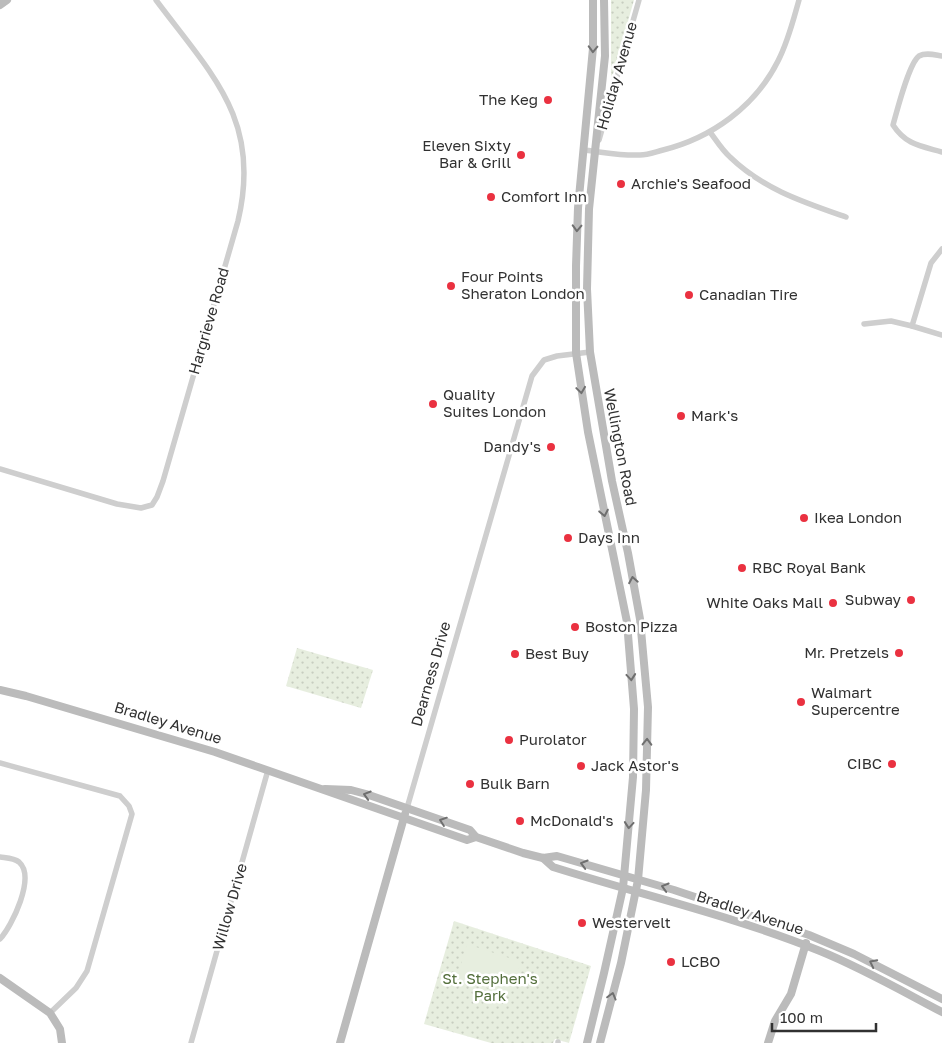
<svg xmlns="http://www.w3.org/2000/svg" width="942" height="1043" viewBox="0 0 942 1043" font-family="'Golos Text',sans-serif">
<defs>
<pattern id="grass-dots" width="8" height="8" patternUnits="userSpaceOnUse" patternTransform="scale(1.25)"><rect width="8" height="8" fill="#e7eedf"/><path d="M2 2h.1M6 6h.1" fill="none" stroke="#c7cdc0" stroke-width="1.8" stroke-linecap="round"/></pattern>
</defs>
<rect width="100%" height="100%" fill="#fff"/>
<g fill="url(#grass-dots)">
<path d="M 611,0 L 634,0 L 611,81 Z"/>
<path d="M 297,648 L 373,670 L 361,708 L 286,686 Z"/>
<path d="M 454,921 L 591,966 L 569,1043 L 555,1039 L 553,1043 L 491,1043 L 424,1024 Z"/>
</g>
<path fill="#e7eedf" d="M 467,944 L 521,962 L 510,995 L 457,978 Z"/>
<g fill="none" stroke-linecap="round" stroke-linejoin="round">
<g stroke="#cecece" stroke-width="5.5">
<path d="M 942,56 C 935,55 926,52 919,56 C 909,63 897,111 893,125 C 906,145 921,146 942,152"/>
<path d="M 710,132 C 716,140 722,150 730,157 C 763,189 803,202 846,217"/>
<path d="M 599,140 L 639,0"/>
<path d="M 583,150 C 603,152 620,156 640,155 C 648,155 655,152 663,150 C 711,138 755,107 778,61 C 788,42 793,21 799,0"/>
<path d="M 942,249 L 931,263 L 912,326 L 942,335"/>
<path d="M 864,324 L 891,321 L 912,326"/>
<path d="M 0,469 L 117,504 L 141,508 L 152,505 L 157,497 L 163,481 L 238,221 C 262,120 212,75 156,0"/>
<path d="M 0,763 L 120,796 L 129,806 L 132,814 L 87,971 L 76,988 L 50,1013"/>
<path d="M 407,808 L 532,376 L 544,360 L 557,356 L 590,352"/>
<path d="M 0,857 C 7,858 14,858 19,862 C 36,877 12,926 0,939"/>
<path d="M 191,1043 L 268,770"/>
<path d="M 558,1043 L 558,1042"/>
</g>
<g stroke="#bbb" stroke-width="8">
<path d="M 0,5 L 7,0"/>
<path d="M 0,690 L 26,696 L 215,752 L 467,840 L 476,837"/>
<path d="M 325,789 L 351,790 L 366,794 L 470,830 L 476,837 L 523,853 L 543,858 L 557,856 L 674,890 L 809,935 L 854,954 L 942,999"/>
<path d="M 543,858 L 553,867 C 642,895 733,916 820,951 C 862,968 902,991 942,1012"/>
<path d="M 0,978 L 50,1013 L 60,1029 L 62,1043"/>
<path d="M 340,1043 L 405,814"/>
<path d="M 587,1043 L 604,973 L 623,888 L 633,777 L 634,709 L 627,622 L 588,432 L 576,353 L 576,266 L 578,208 L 593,48 L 593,0"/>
<path d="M 600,1043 L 621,963 L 638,880 L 646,790 L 648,707 L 640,619 L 628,553 L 612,481 L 590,352 L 587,289 L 589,209 L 605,56 L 604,0"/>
<path d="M 768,1043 L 775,1021 L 791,994 L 806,943"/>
</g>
</g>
<defs><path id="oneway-chevron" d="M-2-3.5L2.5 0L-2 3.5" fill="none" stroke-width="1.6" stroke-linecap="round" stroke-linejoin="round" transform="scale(1.25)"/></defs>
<g stroke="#6f6f6f">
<use href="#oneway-chevron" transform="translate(593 49) rotate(92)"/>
<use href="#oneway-chevron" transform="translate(577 228) rotate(92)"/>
<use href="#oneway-chevron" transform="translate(581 390) rotate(82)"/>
<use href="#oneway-chevron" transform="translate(604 513) rotate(79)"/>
<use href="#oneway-chevron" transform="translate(633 580) rotate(-100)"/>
<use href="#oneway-chevron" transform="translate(631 677) rotate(85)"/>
<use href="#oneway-chevron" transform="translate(647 742) rotate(-89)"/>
<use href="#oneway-chevron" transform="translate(367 795) rotate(-163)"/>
<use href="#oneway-chevron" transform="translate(443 821) rotate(-161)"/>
<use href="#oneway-chevron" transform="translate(629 825) rotate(95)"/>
<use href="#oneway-chevron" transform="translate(584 864) rotate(-164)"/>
<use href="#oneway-chevron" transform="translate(665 887) rotate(-164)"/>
<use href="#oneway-chevron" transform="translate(873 963) rotate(-153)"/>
<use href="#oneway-chevron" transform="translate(612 996) rotate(-75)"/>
</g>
<g fill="#ea3140" stroke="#fff" stroke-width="2">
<circle cx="548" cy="100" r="5"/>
<circle cx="521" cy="155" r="5"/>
<circle cx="621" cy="184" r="5"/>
<circle cx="491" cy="197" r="5"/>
<circle cx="451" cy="286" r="5"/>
<circle cx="689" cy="295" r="5"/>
<circle cx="433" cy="404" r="5"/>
<circle cx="681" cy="416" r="5"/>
<circle cx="551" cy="447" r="5"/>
<circle cx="804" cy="518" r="5"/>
<circle cx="568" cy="538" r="5"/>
<circle cx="742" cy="568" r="5"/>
<circle cx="911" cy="600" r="5"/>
<circle cx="833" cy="603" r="5"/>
<circle cx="575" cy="627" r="5"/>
<circle cx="899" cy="653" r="5"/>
<circle cx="515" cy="654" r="5"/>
<circle cx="801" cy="702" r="5"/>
<circle cx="509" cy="740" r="5"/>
<circle cx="892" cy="764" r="5"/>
<circle cx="581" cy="766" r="5"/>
<circle cx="470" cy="784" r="5"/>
<circle cx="520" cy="821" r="5"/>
<circle cx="582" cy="923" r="5"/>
<circle cx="671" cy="962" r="5"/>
</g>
<g text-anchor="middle" stroke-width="5" stroke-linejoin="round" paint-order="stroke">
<g font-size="15" fill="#313131" stroke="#fff">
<text transform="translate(617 76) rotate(-74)" y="5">Holiday Avenue</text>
<text transform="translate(209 321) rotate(-74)" y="5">Hargrieve Road</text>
<text transform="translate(620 447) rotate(79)" y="5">Wellington Road</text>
<text transform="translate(431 674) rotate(-74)" y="5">Dearness Drive</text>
<text transform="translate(168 723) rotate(17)" y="5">Bradley Avenue</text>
<text transform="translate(230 907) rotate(-74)" y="5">Willow Drive</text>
<text transform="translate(750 913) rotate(18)" y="5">Bradley Avenue</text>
</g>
<g font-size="15" fill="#313131" stroke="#fff" text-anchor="start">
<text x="538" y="105" text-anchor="end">The Keg</text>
<text x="511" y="151" text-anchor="end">Eleven Sixty<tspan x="511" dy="17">Bar &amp; Grill</tspan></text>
<text x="631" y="189">Archie's Seafood</text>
<text x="501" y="202">Comfort Inn</text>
<text x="461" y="282">Four Points<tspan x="461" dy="17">Sheraton London</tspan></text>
<text x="699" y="300">Canadian Tire</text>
<text x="443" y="400">Quality<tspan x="443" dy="17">Suites London</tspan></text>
<text x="691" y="421">Mark's</text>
<text x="541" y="452" text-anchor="end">Dandy's</text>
<text x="814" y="523">Ikea London</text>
<text x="578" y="543">Days Inn</text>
<text x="752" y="573">RBC Royal Bank</text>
<text x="901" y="605" text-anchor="end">Subway</text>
<text x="823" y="608" text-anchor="end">White Oaks Mall</text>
<text x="585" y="632">Boston Pizza</text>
<text x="889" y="658" text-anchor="end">Mr. Pretzels</text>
<text x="525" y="659">Best Buy</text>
<text x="811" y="698">Walmart<tspan x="811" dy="17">Supercentre</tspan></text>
<text x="519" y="745">Purolator</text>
<text x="882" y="769" text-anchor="end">CIBC</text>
<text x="591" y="771">Jack Astor's</text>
<text x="480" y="789">Bulk Barn</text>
<text x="530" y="826">McDonald's</text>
<text x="592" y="928">Westervelt</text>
<text x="681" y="967">LCBO</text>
</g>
<g font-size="15" fill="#546f3c" stroke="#fff">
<text x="490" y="984">St. Stephen's<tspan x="490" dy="17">Park</tspan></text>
</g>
</g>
<path d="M772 1023v8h104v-8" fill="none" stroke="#313131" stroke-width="2.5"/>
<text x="780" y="1023" font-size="15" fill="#313131" stroke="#ffffff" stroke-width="4" paint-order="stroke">100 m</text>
</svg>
